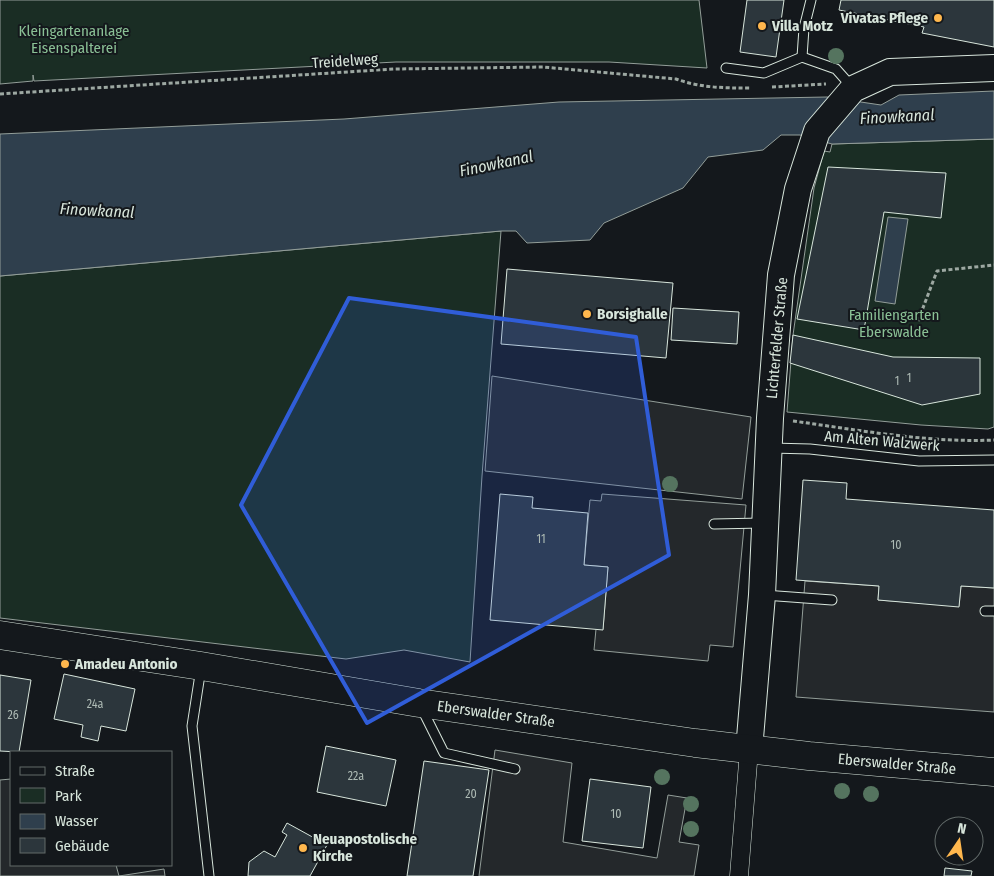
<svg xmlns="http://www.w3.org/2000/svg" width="994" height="876" viewBox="0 0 994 876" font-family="'Fira Sans Condensed',sans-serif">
<rect width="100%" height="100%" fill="#14181c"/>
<g fill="#1a2d24" stroke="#939e99">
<path d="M 0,0 L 699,0 L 707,68 L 609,62 L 396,62 L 34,81 L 33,75 L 33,81 L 0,84 Z"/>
<path d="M 994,139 L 994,427 L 988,429 L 921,425 L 787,412 L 793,335 L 814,188 L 824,151 L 830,152 L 832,144 Z"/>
<path d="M 501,231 L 482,476 L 470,662 L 404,650 L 346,659 L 0,618 L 0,276 Z"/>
</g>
<g fill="#24282b" stroke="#939e99">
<path d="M 492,376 L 751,417 L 742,499 L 485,471 Z"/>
<path d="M 602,494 L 746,505 L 733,647 L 710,645 L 708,661 L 594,650 L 596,629 L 603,629 L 608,567 L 584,565 L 590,500 L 601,501 Z"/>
<path d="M 805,581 L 879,586 L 878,600 L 959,606 L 961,586 L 994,588 L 994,712 L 796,697 Z"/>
<path d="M 495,750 L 572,763 L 563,842 L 657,858 L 668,795 L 687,798 L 679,842 L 699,845 L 694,876 L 479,876 Z"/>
<path d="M 11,779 L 11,865 L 116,865 L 119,876 L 0,876 L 0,780 Z"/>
<path d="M 164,869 L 165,876 L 119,876 Z"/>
</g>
<g fill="#2f3f4d" stroke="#939e99">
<path d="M 994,91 L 994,139 L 832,144 L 800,135 L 781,135 L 763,150 L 708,157 L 683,188 L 604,223 L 590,240 L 527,243 L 516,231 L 501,231 L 0,276 L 0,134 L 344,119 L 559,102 L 827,97 L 881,105 L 899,95 Z"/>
<path d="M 888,217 L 908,219 L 895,304 L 875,301 Z"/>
</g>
<g fill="#2c363c" stroke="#d8e6dc">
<path d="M 747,0 L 784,0 L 776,57 L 740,52 Z"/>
<path d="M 841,0 L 994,0 L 994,47 L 922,33 L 924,27 L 839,10 Z"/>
<path d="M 828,167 L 946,173 L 941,218 L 884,212 L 864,330 L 797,319 Z"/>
<path d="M 507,269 L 673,283 L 666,358 L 501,344 Z"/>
<path d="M 673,308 L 739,312 L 737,344 L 671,340 Z"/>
<path d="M 793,335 L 893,357 L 980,358 L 980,394 L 922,405 L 790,363 Z"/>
<path d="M 803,480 L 847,483 L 846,499 L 994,510 L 994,588 L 961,586 L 959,607 L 878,600 L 879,586 L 796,580 Z"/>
<path d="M 500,494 L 533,497 L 532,508 L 588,513 L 584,565 L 608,567 L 603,630 L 490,620 Z"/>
<path d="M 64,674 L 135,689 L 126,731 L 101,726 L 98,741 L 81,737 L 83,725 L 54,719 Z"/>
<path d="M 0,675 L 31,680 L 19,752 L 0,751 Z"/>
<path d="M 326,746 L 396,760 L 386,806 L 317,792 Z"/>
<path d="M 424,761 L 489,770 L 473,876 L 407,876 Z"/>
<path d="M 590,779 L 651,787 L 643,848 L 582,841 Z"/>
<path d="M 287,823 L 327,845 L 310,876 L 248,876 L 249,862 L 264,851 L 275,857 L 287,835 L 282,832 Z"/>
<path d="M 945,868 L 972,871 L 971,876 L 944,876 Z"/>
</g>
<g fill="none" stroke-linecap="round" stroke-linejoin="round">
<defs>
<g id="service">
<path d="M 802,57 L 804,28 L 811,0"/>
<path d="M 726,68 L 764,73 L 802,57 L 836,69 L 852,87"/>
<path d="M 771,448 L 810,449 L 919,461 L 994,460"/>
<path d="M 714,524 L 762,523"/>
<path d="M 764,595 L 832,600"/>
<path d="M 985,611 L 994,611"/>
<path d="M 201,668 L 192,726 L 209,876"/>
<path d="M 421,707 L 444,753 L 515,769"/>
</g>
<path id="minor" d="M 739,876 L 749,750"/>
<path id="secondary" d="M 749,750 L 762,595 L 770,418 L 781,275 L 798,189 L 817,131 L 853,89 L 890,72 L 994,68"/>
<path id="primary" d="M 0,635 L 201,666 L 419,703 L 695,743 L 809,756 L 994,772"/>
</defs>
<use href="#service" stroke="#d8e6dc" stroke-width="11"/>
<use href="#minor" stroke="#d8e6dc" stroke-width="19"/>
<use href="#secondary" stroke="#d8e6dc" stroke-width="28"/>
<use href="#primary" stroke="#d8e6dc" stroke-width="29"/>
<g stroke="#9da8a2" stroke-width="3" stroke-dasharray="4 2.5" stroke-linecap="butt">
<path d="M 772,87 L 826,84"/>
<path d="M 0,94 L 394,69 L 543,67 L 676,79 C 701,88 724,88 751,88"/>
<path d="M 918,321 L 937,271 L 994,265"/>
<path d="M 793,421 C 859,430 927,443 994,440"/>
</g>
<use href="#service" stroke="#14181c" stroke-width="9"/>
<use href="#minor" stroke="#14181c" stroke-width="18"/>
<use href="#secondary" stroke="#14181c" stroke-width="26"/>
<use href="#primary" stroke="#14181c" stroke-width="28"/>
</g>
<g fill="#55745f">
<circle cx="836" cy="56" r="8"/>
<circle cx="670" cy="484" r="8"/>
<circle cx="662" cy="777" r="8"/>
<circle cx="842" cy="791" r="8"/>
<circle cx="871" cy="794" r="8"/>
<circle cx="691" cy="804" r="8"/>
<circle cx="691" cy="829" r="8"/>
</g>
<path fill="#305dd8" fill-opacity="0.2" stroke="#305dd8" stroke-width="4" stroke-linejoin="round" d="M 349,298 L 636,337 L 669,555 L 367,723 L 241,505 Z"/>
<g fill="#ffb74d" stroke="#14181c" stroke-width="2">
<circle cx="938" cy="18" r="5"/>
<circle cx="762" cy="26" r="5"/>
<circle cx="587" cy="314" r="5"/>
<circle cx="65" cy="664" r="5"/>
<circle cx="303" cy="848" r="5"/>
</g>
<g text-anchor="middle" stroke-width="4" stroke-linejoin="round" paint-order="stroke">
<g font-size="12" fill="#adbab4">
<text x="909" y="382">1</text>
<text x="897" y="385">1</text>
<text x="541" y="543">11</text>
<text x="896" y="549">10</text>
<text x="95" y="708">24a</text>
<text x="13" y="719">26</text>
<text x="356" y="780">22a</text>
<text x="471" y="798">20</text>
<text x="616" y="818">10</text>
</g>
<g font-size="15" font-weight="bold" fill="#d8e6dc" stroke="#14181c" text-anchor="start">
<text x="928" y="23" text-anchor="end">Vivatas Pflege</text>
<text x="772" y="31">Villa Motz</text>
<text x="597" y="319">Borsighalle</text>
<text x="75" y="669">Amadeu Antonio</text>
<text x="313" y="844">Neuapostolische<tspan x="313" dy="17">Kirche</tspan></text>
</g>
<g font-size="15" fill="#8ac095" stroke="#14181c">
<text x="74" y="36">Kleingartenanlage<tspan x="74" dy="17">Eisenspalterei</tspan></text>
<text x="894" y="320">Familiengarten<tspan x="894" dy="17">Eberswalde</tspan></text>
</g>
<g font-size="15" fill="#d8e6dc" stroke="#14181c">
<text transform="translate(345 61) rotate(-4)" y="5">Treidelweg</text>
<text transform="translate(777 338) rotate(-85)" y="5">Lichterfelder Straße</text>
<text transform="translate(882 441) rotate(5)" y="5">Am Alten Walzwerk</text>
<text transform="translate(496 714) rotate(8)" y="5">Eberswalder Straße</text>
<text transform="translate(897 764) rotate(5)" y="5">Eberswalder Straße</text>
</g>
<g font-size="16" font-style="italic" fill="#d8e6dc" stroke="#14181c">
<text transform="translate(897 116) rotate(-3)" y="6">Finowkanal</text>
<text transform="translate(496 163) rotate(-12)" y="6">Finowkanal</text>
<text transform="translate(97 210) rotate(3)" y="6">Finowkanal</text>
</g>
</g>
<rect x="10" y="751" width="162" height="115" fill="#14181c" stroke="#626a69"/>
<rect x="20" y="767" width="25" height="8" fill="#14181c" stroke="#626a69"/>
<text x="55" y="776" font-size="15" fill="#d8e6dc">Straße</text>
<rect x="20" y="788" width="25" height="15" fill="#1a2d24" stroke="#626a69"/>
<text x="55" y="801" font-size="15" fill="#d8e6dc">Park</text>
<rect x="20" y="814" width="25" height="15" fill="#2f3f4d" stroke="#626a69"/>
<text x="55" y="826" font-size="15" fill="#d8e6dc">Wasser</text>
<rect x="20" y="838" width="25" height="15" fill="#2c363c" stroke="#626a69"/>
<text x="55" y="851" font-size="15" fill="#d8e6dc">Gebäude</text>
<g transform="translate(959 841) rotate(13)"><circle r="24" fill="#14181c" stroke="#626a69"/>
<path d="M0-4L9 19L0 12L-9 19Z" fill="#ffb74d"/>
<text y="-8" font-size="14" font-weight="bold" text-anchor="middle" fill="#d8e6dc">N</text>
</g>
</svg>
